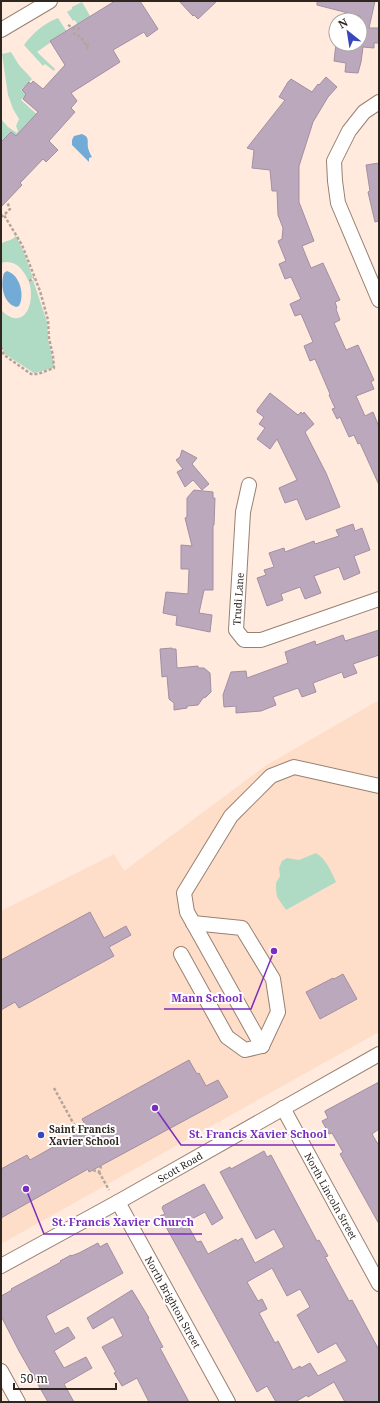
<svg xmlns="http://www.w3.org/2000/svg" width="380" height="1403" viewBox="0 0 380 1403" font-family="'Noto Serif',serif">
<rect width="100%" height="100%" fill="#ffeadd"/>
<path fill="#fedec8" d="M 379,700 L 379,1032 L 1,1244 L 1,911 L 114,854 L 124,871 L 265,766 Z"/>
<g fill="#afdbc5">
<path d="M 82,2 L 90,16 L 77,24 L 75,20 L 73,21 L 67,12 L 72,9 L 72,7 Z"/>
<path d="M 58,18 L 67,32 L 65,31 L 50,41 L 51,42 L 37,52 L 55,69 L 54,71 L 45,64 L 43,66 L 24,45 C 34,32 43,24 58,18 Z"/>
<path d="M 11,52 L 19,65 L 32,79 L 21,90 L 26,94 L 21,100 L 41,118 L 28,123 L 18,134 L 18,138 L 11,132 L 1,141 L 1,119 L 8,127 L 17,133 L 18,131 L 16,126 L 19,119 L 13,109 L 8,95 L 2,54 Z"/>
<path d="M 16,236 L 24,253 L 33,278 L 28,280 C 23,269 15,259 1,263 L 1,244 C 6,240 12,241 16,236 Z"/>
<path d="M 33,280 L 47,322 L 48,339 L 54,365 L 53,368 L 34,373 L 5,354 L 1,344 L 1,310 C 24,333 36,303 29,282 Z"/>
<path d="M 316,853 C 326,859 331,871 336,882 L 286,910 L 277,897 L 276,889 L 276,883 L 280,876 L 279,868 L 282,861 L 287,858 L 299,860 Z"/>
</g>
<g fill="#73abd7">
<path d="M 82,134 C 90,137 87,141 88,148 C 89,151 90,154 92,157 L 89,158 L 89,162 L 72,145 L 72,140 L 74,136 Z"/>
<path d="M 7,271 C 20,275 25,295 19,306 L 16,307 C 3,303 0,285 4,273 Z"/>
</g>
<g fill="#bba8bd" stroke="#a18fa3" fill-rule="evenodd">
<path d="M 115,1 L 140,1 L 158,29 L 147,37 L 144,32 L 113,50 L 120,62 L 71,93 L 77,101 L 71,108 L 75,112 L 49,141 L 58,150 L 46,162 L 43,159 L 20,183 L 22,185 L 1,207 L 1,142 L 11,132 L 16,136 L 38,112 L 23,99 L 26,94 L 22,90 L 29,82 L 31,84 L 33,81 L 43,89 L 65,65 L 50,41 Z"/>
<path d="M 179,1 L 217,1 L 198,19 L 194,15 L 193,16 Z"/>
<path d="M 317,1 L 375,1 L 369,28 L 379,28 L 379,43 L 374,43 L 374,48 L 363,47 L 361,62 L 358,73 L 345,72 L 346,63 L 334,61 L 336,44 L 360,44 L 360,16 L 317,5 Z"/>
<path d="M 326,77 L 337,87 L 328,97 L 313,122 L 299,166 L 299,202 L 314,241 L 302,246 L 311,268 L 323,263 L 340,300 L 335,302 L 337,308 L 336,309 L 340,320 L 334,323 L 346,350 L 358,345 L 374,380 L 371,382 L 374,389 L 356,396 L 365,416 L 373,412 L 379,427 L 379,485 L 360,443 L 358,444 L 354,435 L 349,437 L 340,417 L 337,419 L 332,409 L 335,408 L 329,395 L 330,394 L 315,359 L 310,361 L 304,346 L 313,342 L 301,314 L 295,316 L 290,304 L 301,299 L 291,277 L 285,279 L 279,264 L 286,261 L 278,241 L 282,239 L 283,228 L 278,215 L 277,191 L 272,191 L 270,170 L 252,168 L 254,150 L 247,148 L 285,100 L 279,97 L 288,82 L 291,79 L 312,92 L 318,84 L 319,85 Z"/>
<path d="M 379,163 L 379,221 L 375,222 L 368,192 L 370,191 L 366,165 Z"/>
<path d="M 270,393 L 298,415 L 301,412 L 303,414 L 304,412 L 314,424 L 305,432 L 326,473 L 340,507 L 306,520 L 297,499 L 285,503 L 279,488 L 297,480 L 277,439 L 270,449 L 257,439 L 265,428 L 259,424 L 264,417 L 257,412 L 257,410 Z"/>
<path d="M 182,450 L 197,458 L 192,464 L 209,484 L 202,490 L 193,480 L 185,487 L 177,472 L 183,469 L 176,460 L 180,457 Z"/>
<path d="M 194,490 L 213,492 L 213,498 L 215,498 L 214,525 L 213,526 L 213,590 L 204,590 L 199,613 L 212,615 L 210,632 L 176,625 L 177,616 L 163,613 L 166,592 L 188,594 L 189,569 L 181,569 L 181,545 L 192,546 L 185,518 L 187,517 L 187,498 Z"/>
<path d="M 353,524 L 355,531 L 362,528 L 370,550 L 354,556 L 360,573 L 344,580 L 339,567 L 314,576 L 321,593 L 305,599 L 300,587 L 281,594 L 283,600 L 267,606 L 257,578 L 266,575 L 264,570 L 274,567 L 269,553 L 284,548 L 285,552 L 314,541 L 315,544 L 339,536 L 336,530 Z"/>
<path d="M 379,630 L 379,655 L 353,664 L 357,673 L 344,678 L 342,672 L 313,683 L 316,692 L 302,697 L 298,688 L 273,697 L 276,705 L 261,711 L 236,713 L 236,706 L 224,707 L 223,695 L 231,672 L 246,671 L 247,678 L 288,663 L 285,652 L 315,641 L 316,645 L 343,635 L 345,641 Z"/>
<path d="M 172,648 L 172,649 L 176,649 L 177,668 L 198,666 L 198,668 L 204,668 L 210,673 L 211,692 L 206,697 L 203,698 L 198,705 L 187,706 L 187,708 L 174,710 L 174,703 L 169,699 L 167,676 L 162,677 L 160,649 Z"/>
<path d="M 90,912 L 104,938 L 126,926 L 131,935 L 109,947 L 114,956 L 19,1008 L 15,1002 L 1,1010 L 1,960 Z"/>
<path d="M 343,974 L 357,999 L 320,1019 L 306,992 L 333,978 L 334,979 Z"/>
<path d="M 189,1060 L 197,1074 L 199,1073 L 206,1086 L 218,1080 L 228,1097 L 89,1172 L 88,1169 L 1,1218 L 1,1169 L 27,1155 L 30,1160 L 87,1128 L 82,1119 Z"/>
<path d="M 379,1082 L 379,1129 L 372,1134 L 379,1146 L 379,1224 L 340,1154 L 343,1152 L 332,1133 L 329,1134 L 322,1121 L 328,1118 L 325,1112 L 325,1111 Z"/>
<path d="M 264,1151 L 267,1157 L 271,1155 L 317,1241 L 319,1240 L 328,1256 L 325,1257 L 349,1301 L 352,1300 L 379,1350 L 379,1402 L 345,1402 L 334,1382 L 308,1397 L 307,1395 L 295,1402 L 276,1402 L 267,1386 L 257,1392 L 160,1216 L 165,1214 L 162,1208 L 163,1206 L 204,1184 L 223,1218 L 212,1225 L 205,1212 L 186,1222 L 197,1242 L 201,1241 L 208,1254 L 236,1239 L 237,1241 L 242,1238 L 255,1263 L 284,1247 L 274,1229 L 256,1239 L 220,1172 L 230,1167 L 231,1169 ZM 272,1268 L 287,1296 L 300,1289 L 310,1307 L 297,1315 L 318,1353 L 336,1343 L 347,1361 L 318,1376 L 310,1363 L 301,1368 L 300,1366 L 293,1370 L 278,1341 L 275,1343 L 259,1313 L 267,1309 L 262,1299 L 258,1301 L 247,1282 Z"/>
<path d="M 98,1243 L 100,1247 L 107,1243 L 123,1273 L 46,1316 L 55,1334 L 68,1327 L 75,1338 L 54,1351 L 64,1368 L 86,1357 L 92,1368 L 64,1384 L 74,1402 L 48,1402 L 19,1351 L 1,1316 L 1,1296 L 12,1290 L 11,1289 L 61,1262 L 60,1261 L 71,1255 L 71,1256 L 79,1253 Z"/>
<path d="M 132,1290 L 149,1318 L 148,1319 L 163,1347 L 160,1348 L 189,1402 L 149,1402 L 137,1378 L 122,1386 L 114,1373 L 116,1372 L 102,1347 L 123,1336 L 113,1317 L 93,1329 L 87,1318 Z"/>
</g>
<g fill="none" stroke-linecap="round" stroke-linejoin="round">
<defs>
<g id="minor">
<path d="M 1,30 L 50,1"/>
<path d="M 379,102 L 364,112 L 349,131 L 334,161 L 335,181 L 338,203 L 379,300"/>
<path d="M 249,485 L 243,512 L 236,630 L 244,640 L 261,640 L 379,599"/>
<path d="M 193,923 L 242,928 L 273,979 L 278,1012 L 262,1046"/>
<path d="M 181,954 L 227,1037 L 245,1050 L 262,1046"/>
<path d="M 262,1046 L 187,912 L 184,893 L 231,816 L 271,776 L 294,767 L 379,786"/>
<path d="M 283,1108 L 379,1284"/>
<path d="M 118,1202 L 228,1402"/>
<path d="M 1,1266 L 118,1202 L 379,1054"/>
<path d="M 1,1371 L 18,1402"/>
</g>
</defs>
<use href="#minor" stroke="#988171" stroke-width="16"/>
<g stroke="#b5a499" stroke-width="2.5" stroke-dasharray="3 2" stroke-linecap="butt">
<path d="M 68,25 L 75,29 L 81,28"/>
<path d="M 73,33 L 81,37 L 88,49"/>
<path d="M 86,45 L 91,44"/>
<path d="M 1,217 L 4,215 L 10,209 L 7,202"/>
<path d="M 29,281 L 34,278"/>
<path d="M 1,347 L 4,355 L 31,374 L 38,374 L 54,368 L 53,356 L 49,338 L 48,320 L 40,291 L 22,245 L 4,215"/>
<path d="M 54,1088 L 82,1139"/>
<path d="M 93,1170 L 99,1172 L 101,1166"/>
<path d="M 99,1172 L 109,1190"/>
</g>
<use href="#minor" stroke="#fff" stroke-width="14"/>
</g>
<circle fill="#3a47ba" stroke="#fff" stroke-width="1.5" cx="41" cy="1135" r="4"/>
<g text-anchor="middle" stroke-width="4" stroke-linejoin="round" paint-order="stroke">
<g font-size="10" fill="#2f261f" stroke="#fff">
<text transform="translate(238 599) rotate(-86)" y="4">Trudi Lane</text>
<text transform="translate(180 1167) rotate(-30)" y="4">Scott Road</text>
<text transform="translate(331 1196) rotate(61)" y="4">North Lincoln Street</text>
<text transform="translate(173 1302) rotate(61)" y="4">North Brighton Street</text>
</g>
<g font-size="10" font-weight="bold" fill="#2f261f" stroke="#fff" text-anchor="start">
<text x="49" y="1133">Saint Francis<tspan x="49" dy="12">Xavier School</tspan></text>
</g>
</g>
<path fill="none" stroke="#7b2cbf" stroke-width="1.5" d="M274 951L251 1009H164M155 1108L181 1145H335M26 1189L44 1234H202"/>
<g fill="#7b2cbf" stroke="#fff" stroke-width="1.5">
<circle cx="274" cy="951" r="4"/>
<circle cx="155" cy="1108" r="4"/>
<circle cx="26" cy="1189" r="4"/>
</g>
<g font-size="11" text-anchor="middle" font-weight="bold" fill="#7b2cbf" stroke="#fff" stroke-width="4" stroke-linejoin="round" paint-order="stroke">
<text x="207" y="1002">Mann School</text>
<text x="258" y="1138">St. Francis Xavier School</text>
<text x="123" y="1226">St. Francis Xavier Church</text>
</g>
<rect width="380" height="1403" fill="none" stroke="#2f261f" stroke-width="4"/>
<g transform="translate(348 32) rotate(330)"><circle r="19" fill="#ffffff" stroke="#aca8a5"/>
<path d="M0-3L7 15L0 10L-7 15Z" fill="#3a47ba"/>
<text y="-6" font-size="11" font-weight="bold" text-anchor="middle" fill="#2f261f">N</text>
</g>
<path d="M14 1383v6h102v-6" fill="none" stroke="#2f261f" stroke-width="2"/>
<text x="20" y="1383" font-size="12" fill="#2f261f" stroke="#ffffff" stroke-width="3" paint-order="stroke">50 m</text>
</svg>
